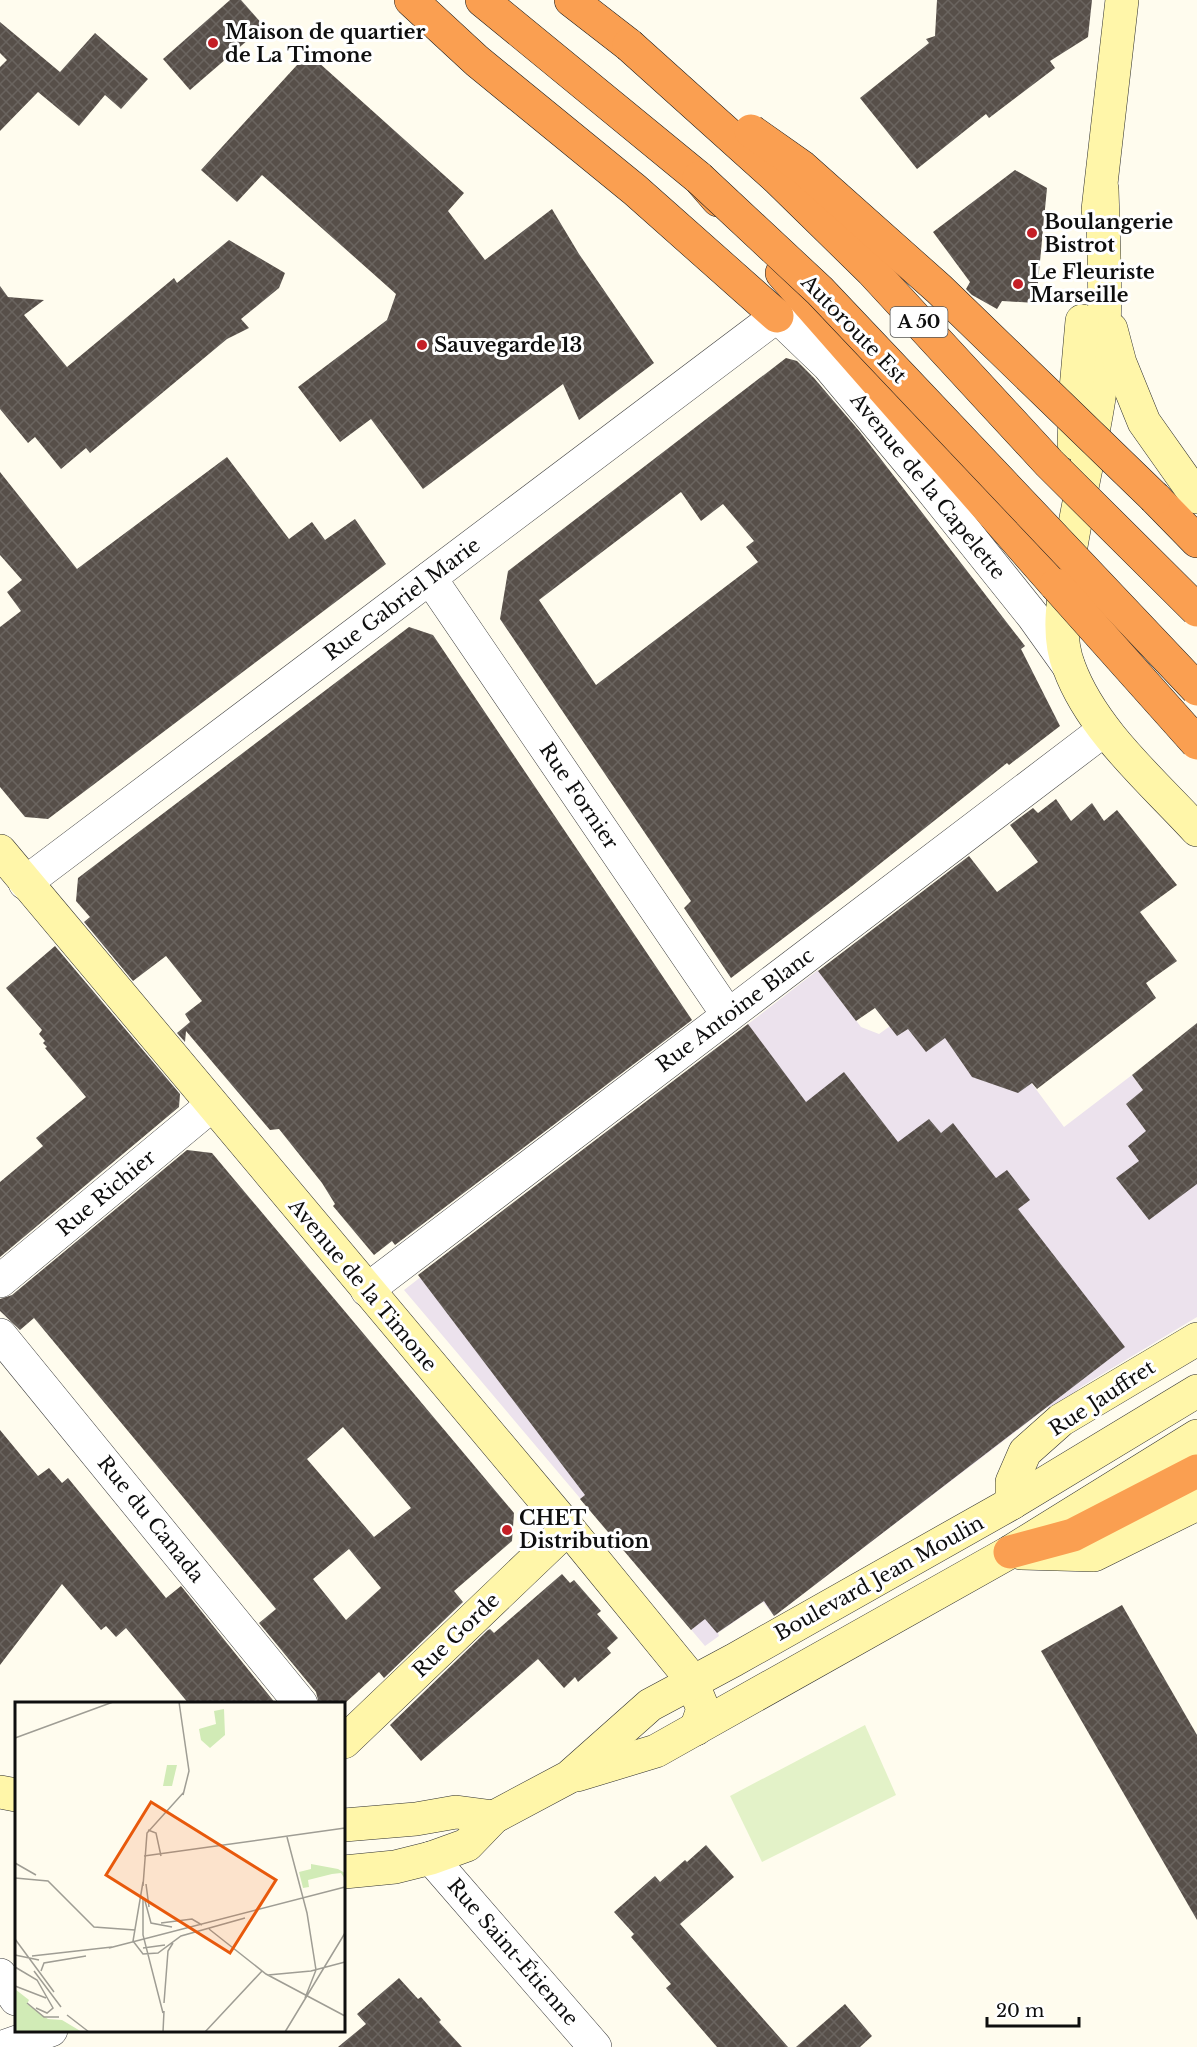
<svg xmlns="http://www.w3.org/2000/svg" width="1197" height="2047" viewBox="0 0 1197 2047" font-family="'Libre Baskerville',serif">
<defs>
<pattern id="building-cross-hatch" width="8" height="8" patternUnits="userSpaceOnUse" patternTransform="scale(1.5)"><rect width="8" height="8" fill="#574f49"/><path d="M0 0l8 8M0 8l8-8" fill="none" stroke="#6a645f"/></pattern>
</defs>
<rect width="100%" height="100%" fill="#fffcee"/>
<path fill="#ece2ed" d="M 818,970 L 861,1027 L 879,1034 L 900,1019 L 970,1000 L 1064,1127 L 1132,1075 L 1197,1164 L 1197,1317 L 1081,1387 L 1051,1411 L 1048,1407 L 774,1616 L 763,1602 L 718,1633 L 719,1636 L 705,1646 L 404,1290 Z"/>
<path fill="#e3f2c8" d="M 865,1725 L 896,1795 L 762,1862 L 730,1796 Z"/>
<g fill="url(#building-cross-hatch)" fill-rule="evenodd">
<path d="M 230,0 L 241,0 L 264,26 L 190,90 L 163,59 Z"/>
<path d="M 937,0 L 1092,0 L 1088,37 L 1050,61 L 1055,68 L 989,118 L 986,114 L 917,169 L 860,98 L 929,43 L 926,39 L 935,36 Z"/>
<path d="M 0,22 L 60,72 L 95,33 L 148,79 L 121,109 L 105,95 L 79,126 L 38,92 L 0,131 L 0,67 L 7,60 L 0,53 Z"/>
<path d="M 308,53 L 464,193 L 448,211 L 485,260 L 552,209 L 579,254 L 654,363 L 579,420 L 563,384 L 423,489 L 371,419 L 340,442 L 298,387 L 387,320 L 396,294 L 262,175 L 237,202 L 201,170 Z"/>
<path d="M 1015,170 L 1047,188 L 1036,303 L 1002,301 L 997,309 L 972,295 L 966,289 L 970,282 L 933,232 Z"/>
<path d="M 229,240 L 285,273 L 279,288 L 241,319 L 249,328 L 227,339 L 90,453 L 86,448 L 61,469 L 35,437 L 28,443 L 0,409 L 0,286 L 8,297 L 44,300 L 24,315 L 67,367 L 174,278 L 177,283 Z"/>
<path d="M 786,358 L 797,361 L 814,378 L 860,432 L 1025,646 L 1021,649 L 1060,726 L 1009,765 L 1007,763 L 852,886 L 731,978 L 684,908 L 691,901 L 500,619 L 508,571 ZM 681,492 L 701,521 L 723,504 L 754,541 L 746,547 L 758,562 L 596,685 L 539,600 Z"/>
<path d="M 227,457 L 289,539 L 312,522 L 325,540 L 355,519 L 386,564 L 48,819 L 25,817 L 0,787 L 0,627 L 21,611 L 7,592 L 22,580 L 0,555 L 0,472 L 77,569 Z"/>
<path d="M 409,627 L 433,635 L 692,1020 L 395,1245 L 392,1241 L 374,1255 L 333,1206 L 335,1204 L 322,1183 L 279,1129 L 270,1130 L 186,1031 L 185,1042 L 177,1033 L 190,1022 L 185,1014 L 202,1001 L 166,956 L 133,981 L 84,922 L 90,917 L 76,901 L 78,878 Z"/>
<path d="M 1056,799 L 1071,821 L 1092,803 L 1104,821 L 1117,810 L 1177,885 L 1140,912 L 1177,961 L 1146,983 L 1156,998 L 1037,1089 L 1032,1083 L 1018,1093 L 972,1077 L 945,1038 L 926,1052 L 908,1029 L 897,1036 L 875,1008 L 856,1021 L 818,971 L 969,856 L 997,892 L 1038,862 L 1010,825 L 1033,808 L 1038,813 Z"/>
<path d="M 55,946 L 180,1094 L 179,1107 L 0,1257 L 0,1182 L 43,1146 L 36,1138 L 86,1097 L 45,1048 L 47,1047 L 43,1043 L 45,1041 L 39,1034 L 42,1030 L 6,988 Z"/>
<path d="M 1197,1023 L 1197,1184 L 1149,1220 L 1116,1178 L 1139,1161 L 1128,1146 L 1146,1131 L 1126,1104 L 1143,1090 L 1132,1075 Z"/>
<path d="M 748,1024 L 806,1102 L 844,1072 L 898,1142 L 929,1119 L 941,1133 L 953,1123 L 996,1178 L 1007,1170 L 1030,1200 L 1018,1209 L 1125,1347 L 777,1614 L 774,1616 L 764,1601 L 717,1633 L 705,1619 L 691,1630 L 580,1499 L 585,1495 L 418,1275 Z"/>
<path d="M 187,1150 L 212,1153 L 514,1513 L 512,1541 L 454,1591 L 463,1602 L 384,1678 L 379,1672 L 344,1704 L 319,1704 L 316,1692 L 259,1623 L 276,1609 L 34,1318 L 20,1330 L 0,1311 L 0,1299 L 12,1295 ZM 343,1427 L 411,1508 L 374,1537 L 307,1459 ZM 349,1549 L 381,1588 L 346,1620 L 313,1579 Z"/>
<path d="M 0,1430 L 38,1476 L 49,1468 L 62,1483 L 68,1478 L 166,1598 L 181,1586 L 276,1704 L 189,1704 L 126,1628 L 116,1637 L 106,1626 L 101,1630 L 62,1584 L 0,1665 Z"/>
<path d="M 562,1574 L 570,1583 L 574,1580 L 601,1611 L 597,1614 L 618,1638 L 607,1648 L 611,1653 L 578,1682 L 575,1677 L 564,1688 L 538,1659 L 421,1761 L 390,1725 L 488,1630 L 490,1629 L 494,1633 Z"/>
<path d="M 1122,1605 L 1197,1735 L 1197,1920 L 1041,1651 Z"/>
<path d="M 706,1845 L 734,1877 L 680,1924 L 788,2047 L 717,2047 L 666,1988 L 671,1984 L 631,1937 L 634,1934 L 614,1912 L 655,1876 L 660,1882 L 685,1860 L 687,1862 Z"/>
<path d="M 399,1978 L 418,1999 L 421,1997 L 441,2020 L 439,2022 L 462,2047 L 338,2047 L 366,2024 L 357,2014 Z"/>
<path d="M 845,2004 L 872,2036 L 860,2047 L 796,2047 Z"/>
</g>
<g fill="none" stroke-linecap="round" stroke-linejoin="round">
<defs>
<g id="street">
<path d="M 430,578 L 728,1015"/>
<path d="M 25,883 L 777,316 L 828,365 L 920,475 L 1033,616 L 1068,665"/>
<path d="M 0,1281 L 212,1105"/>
<path d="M 367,1290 L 1104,730"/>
<path d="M 0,1335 L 301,1704"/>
<path d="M 431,1858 L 595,2047"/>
<path d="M 0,1975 L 16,1999"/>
<path d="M 3,2047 L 51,2030"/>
</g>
<g id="secondary">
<path d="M 1102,189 C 1104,257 1108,330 1099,398 C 1090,456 1075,513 1067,572 C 1063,603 1057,636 1069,667 C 1092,730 1152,781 1197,830"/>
<path d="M 1098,210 L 1122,0"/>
<path d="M 1111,329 L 1120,363 L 1144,422 L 1197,497"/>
<path d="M 1074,443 L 1076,389 L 1082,321"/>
<path d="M 0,851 L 568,1528 L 684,1670 L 692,1682 L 703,1709 L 696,1729"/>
<path d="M 1012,1503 L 1012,1482 L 1025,1452 L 1061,1420 L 1197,1339"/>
<path d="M 1021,1553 L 1094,1555 L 1197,1504"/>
<path d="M 344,1742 L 568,1528"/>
<path d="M 577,1775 L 656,1751 L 1010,1552 L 1197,1436"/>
<path d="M 0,1792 L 16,1795"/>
<path d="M 344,1825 L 416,1819 L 456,1812 L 494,1817"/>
<path d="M 344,1872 L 395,1867 L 431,1858 L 467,1845 L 494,1817 L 569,1777 L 650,1705 L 734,1660 L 1012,1503 L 1197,1391"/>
</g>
<g id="highway">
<path d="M 411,0 L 477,61 L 635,190 L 777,316"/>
<path d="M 482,0 L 699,178 L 718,200"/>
<path d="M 571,0 L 629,45"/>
<path d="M 782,273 L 1056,585"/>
<path d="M 1155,498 L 1197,541"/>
<path d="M 1010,1552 L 1073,1535 L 1197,1471"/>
</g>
</defs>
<use href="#street" stroke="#414141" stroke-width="34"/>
<use href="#secondary" stroke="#303030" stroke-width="34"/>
<use href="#highway" stroke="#1f1f1f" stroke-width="34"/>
<use href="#street" stroke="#fff" stroke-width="33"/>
<use href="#secondary" stroke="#fff6a9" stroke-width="33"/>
<use href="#highway" stroke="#fa9f51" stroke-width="33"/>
<defs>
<g id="highway-bridge">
<path d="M 629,45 L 778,179 L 872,271 L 1049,463 L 1197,610"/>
<path d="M 751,131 L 802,167 L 939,289 L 1155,498"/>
<path d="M 699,178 L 820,291 L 1197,689"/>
<path d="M 1056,585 L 1197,743"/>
</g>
</defs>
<use href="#highway-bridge" stroke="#1f1f1f" stroke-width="34" stroke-linecap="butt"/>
<use href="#highway-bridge" stroke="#fa9f51" stroke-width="33"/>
</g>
<g fill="#c41f26" stroke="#fff" stroke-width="2">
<circle cx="213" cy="43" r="6"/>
<circle cx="1032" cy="233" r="6"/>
<circle cx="1018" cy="284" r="6"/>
<circle cx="422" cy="345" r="6"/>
<circle cx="507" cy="1530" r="6"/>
</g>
<g text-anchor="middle" stroke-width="6" stroke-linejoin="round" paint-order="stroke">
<rect fill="#fff" stroke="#565656" stroke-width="1.5" x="890.5" y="307" width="57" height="30" rx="4.5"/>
<g font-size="18" font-weight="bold" fill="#0e0e0e">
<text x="919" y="328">A 50</text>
</g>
<g font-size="20" font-weight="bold" fill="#0e0e0e" stroke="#fff" text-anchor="start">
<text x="225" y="39">Maison de quartier<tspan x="225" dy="23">de La Timone</tspan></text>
<text x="1044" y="229">Boulangerie<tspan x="1044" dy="23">Bistrot</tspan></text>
<text x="1030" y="279">Le Fleuriste<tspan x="1030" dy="23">Marseille</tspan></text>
<text x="434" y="352">Sauvegarde 13</text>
<text x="519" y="1525">CHET<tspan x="519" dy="23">Distribution</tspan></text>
</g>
<g font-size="20" fill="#0e0e0e" stroke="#fff">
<text transform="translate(854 329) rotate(46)" y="7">Autoroute Est</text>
<text transform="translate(928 486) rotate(51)" y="7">Avenue de la Capelette</text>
<text transform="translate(402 599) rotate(-37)" y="7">Rue Gabriel Marie</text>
<text transform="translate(579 796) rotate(56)" y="7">Rue Fornier</text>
<text transform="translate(735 1010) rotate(-37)" y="7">Rue Antoine Blanc</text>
<text transform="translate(106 1193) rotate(-40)" y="7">Rue Richier</text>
<text transform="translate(363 1285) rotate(50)" y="7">Avenue de la Timone</text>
<text transform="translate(1102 1398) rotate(-33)" y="7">Rue Jauffret</text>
<text transform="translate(151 1519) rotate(51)" y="7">Rue du Canada</text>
<text transform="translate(879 1578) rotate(-29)" y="7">Boulevard Jean Moulin</text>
<text transform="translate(456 1635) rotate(-44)" y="7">Rue Gorde</text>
<text transform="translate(513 1952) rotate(49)" y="7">Rue Saint-Étienne</text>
</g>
</g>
<g transform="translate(15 1702)">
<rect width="330" height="330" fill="#fffcee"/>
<path d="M 152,63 L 162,63 L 157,84 L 148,84 Z" fill="#d1ebb6"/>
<path d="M 209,7 L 210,33 L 195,46 L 186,38 L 184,27 L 201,22 L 199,9 ZM 296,162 L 323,167 L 330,171 L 330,177 L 326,171 L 317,172 L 293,178 L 294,185 L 288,186 L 284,170 L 296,167 ZM 0,287 L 14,298 L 12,302 L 33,317 L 47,318 L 67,330 L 0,330 Z" fill="#d1ebb6"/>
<path fill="none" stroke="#9f9d94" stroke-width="1.5" d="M 164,0 L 174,69 L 168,93M 0,36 L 98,0M 133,128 L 141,131 L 146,154M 272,135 L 292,211 L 301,268 L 290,296M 129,154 L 330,126M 0,161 L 21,173M 0,176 L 33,179 L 79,225 L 120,228M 128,180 L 118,239 L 128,252 L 143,251 L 166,234 L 230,216M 131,182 L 134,205M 128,184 L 132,131 L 169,90M 128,197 L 128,233 L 148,311M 130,199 L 136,221 L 157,225M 146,221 L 177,217 L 187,223M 194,227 L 251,272 L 330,314M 0,237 L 39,290M 94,246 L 330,185M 128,246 L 150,243M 0,253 L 24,258M 17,254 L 97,245M 0,265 L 22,278 L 38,306 L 32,311 L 21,306M 19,269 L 46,305M 26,269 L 29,261 L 71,254M 253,273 L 296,269 L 330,260M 0,284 L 31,296M 12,301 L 29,315 L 44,315M 149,301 L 153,249 L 158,241M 52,313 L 74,330M 148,330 L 149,309M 190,330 L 247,269M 270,330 L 330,231"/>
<path fill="#e8590c" fill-opacity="0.15" stroke="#e8590c" stroke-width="3" d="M 136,100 L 261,178 L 215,251 L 91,173 Z"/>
<rect width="330" height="330" fill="none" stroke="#0e0e0e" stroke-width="3"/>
</g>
<path d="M987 2017v9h92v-9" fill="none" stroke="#0e0e0e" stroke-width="3"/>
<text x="996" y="2017" font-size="18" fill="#0e0e0e" stroke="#ffffff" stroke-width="4.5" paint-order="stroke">20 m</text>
</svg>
